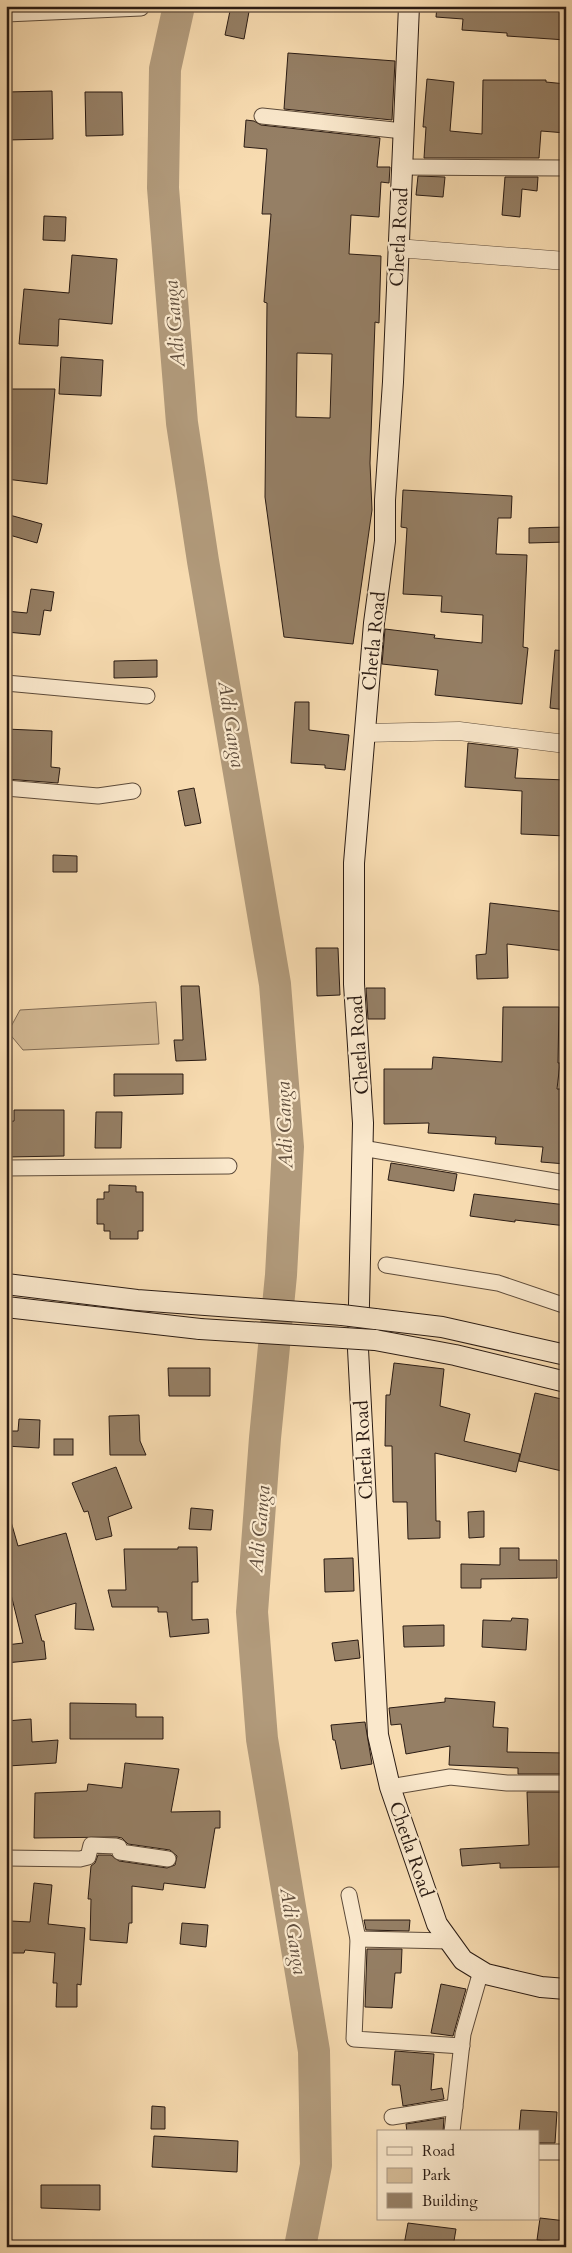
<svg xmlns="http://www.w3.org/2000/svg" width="572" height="2253" viewBox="0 0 572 2253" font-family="Cardo,serif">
<rect width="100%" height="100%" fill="#f7dbb0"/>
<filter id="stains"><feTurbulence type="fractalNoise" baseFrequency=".004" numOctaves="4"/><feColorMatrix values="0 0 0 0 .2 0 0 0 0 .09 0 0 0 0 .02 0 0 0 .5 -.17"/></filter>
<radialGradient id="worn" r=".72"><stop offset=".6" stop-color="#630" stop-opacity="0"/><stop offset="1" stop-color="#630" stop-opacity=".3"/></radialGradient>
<g fill="#d4ba95" stroke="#7f6a54">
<path d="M 566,394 L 566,513 L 561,513 Z"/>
<path d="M 156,1002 L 159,1044 L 23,1050 L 8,1032 L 20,1010 Z"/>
</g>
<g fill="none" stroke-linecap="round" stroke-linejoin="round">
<path stroke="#b19a7b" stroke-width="32" d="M 179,6 L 165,69 L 163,188 L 182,423 L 203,561 L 275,984 L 288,1147 L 281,1275 L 265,1438 L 252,1612 L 262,1739 L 314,2051 L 316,2165 L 300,2247"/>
</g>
<g fill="#957f65" stroke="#2a1b13" fill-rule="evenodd">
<path d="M 231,6 L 250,6 L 244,39 L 225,35 Z"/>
<path d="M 437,6 L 566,8 L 566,40 L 507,36 L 507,33 L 462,30 L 463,19 L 436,17 Z"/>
<path d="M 288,53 L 395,61 L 392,120 L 284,109 Z"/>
<path d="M 427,79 L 454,82 L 450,131 L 482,134 L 483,80 L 546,80 L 546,82 L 566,84 L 566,133 L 541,131 L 539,158 L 424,158 L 426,127 L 423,127 Z"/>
<path d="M 52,91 L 53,139 L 6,140 L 6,92 Z"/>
<path d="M 85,92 L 122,92 L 123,135 L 86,136 Z"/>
<path d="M 246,120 L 254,121 L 261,125 L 380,138 L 377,167 L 390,167 L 389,183 L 381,182 L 379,217 L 351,215 L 349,254 L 381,256 L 379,323 L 375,322 L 370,463 L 372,510 L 353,644 L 284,637 L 265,497 L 267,303 L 264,302 L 271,214 L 262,214 L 267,149 L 244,147 ZM 297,353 L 332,354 L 330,418 L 296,417 Z"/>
<path d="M 418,176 L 445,177 L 443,197 L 416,195 Z"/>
<path d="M 505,177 L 538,177 L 537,191 L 522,189 L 520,217 L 502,215 Z"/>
<path d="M 44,216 L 66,217 L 65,241 L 43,240 Z"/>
<path d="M 72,255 L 117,259 L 112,324 L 59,319 L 58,346 L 19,344 L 24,289 L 69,293 Z"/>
<path d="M 61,357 L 103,360 L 101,396 L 59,394 Z"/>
<path d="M 6,389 L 55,389 L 47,484 L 6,479 Z"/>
<path d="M 403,490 L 512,496 L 511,518 L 498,518 L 496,554 L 527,555 L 523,647 L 528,648 L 522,704 L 435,695 L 438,670 L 382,664 L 385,629 L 435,635 L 434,638 L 482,643 L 483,615 L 441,612 L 442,596 L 403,594 L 407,528 L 401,527 Z"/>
<path d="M 6,514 L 42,524 L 37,543 L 6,534 Z"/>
<path d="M 566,527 L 566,542 L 529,543 L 529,528 Z"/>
<path d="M 31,589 L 54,592 L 51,611 L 44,610 L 40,635 L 6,632 L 6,611 L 27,613 Z"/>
<path d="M 555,650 L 566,651 L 566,710 L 550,708 Z"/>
<path d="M 157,660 L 157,677 L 114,678 L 114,661 Z"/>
<path d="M 295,702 L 309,702 L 309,730 L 349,735 L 345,770 L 325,768 L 325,765 L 291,763 Z"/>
<path d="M 6,729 L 52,731 L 51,767 L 60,768 L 58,783 L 6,779 Z"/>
<path d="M 468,743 L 518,749 L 515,778 L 566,780 L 566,836 L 521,834 L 522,791 L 465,787 Z"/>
<path d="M 194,788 L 201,823 L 185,826 L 178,791 Z"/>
<path d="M 53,855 L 77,856 L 77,872 L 53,872 Z"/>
<path d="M 490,903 L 566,912 L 566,951 L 507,944 L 508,978 L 477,979 L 476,955 L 486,954 Z"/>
<path d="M 316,948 L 338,948 L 340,995 L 317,996 Z"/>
<path d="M 181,986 L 199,986 L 206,1060 L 176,1061 L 174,1040 L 183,1040 Z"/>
<path d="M 366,988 L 385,988 L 385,1019 L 368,1019 Z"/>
<path d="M 503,1007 L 559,1007 L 558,1063 L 560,1063 L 557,1089 L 566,1089 L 566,1164 L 541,1162 L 543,1147 L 495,1144 L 496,1137 L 428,1133 L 429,1123 L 384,1124 L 384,1069 L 432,1069 L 433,1057 L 502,1062 Z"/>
<path d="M 114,1074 L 183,1074 L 183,1094 L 114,1096 Z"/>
<path d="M 14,1110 L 64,1110 L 64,1156 L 6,1157 L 6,1122 L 14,1121 Z"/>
<path d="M 96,1112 L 122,1112 L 121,1148 L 95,1148 Z"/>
<path d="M 391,1163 L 457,1174 L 454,1191 L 388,1180 Z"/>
<path d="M 109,1185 L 136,1186 L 136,1192 L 143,1192 L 143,1231 L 138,1231 L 138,1239 L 110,1239 L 110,1231 L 104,1231 L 104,1224 L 97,1224 L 97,1199 L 104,1199 L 104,1192 L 109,1192 Z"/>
<path d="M 474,1194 L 566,1205 L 566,1226 L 515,1220 L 515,1222 L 470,1216 Z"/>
<path d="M 394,1363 L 444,1369 L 440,1406 L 470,1414 L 464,1441 L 520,1454 L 516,1472 L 435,1453 L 436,1521 L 440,1521 L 440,1538 L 408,1539 L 407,1502 L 393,1502 L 392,1446 L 385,1446 L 386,1395 L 390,1395 Z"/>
<path d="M 168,1368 L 210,1368 L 210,1396 L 169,1396 Z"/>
<path d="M 535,1393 L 566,1400 L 566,1472 L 519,1461 Z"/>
<path d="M 139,1415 L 140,1441 L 146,1455 L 110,1455 L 109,1416 Z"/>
<path d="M 19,1419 L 40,1420 L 39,1448 L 6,1446 L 6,1431 L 18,1431 Z"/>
<rect x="54" y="1439" width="19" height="16"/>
<path d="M 116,1467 L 132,1508 L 108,1517 L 112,1536 L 96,1540 L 88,1511 L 84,1512 L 72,1483 Z"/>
<path d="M 191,1508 L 213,1510 L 211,1530 L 189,1529 Z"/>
<path d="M 484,1511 L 484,1537 L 469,1538 L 468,1512 Z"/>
<path d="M 6,1518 L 10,1518 L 18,1546 L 66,1533 L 94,1630 L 75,1629 L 76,1603 L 35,1615 L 42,1641 L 44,1641 L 46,1659 L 6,1663 L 6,1645 L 23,1643 L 6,1574 Z"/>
<path d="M 178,1547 L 197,1547 L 198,1582 L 192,1582 L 192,1620 L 208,1619 L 209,1633 L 170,1637 L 167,1612 L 158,1612 L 158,1607 L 112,1607 L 108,1590 L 126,1590 L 124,1549 L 178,1549 Z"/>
<path d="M 500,1548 L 519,1548 L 519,1560 L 557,1560 L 557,1578 L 481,1579 L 481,1588 L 461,1588 L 461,1564 L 500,1565 Z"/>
<path d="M 353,1558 L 354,1591 L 325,1592 L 324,1559 Z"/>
<path d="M 512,1618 L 528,1619 L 526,1650 L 482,1647 L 483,1620 L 511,1621 Z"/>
<path d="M 444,1625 L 444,1646 L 404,1647 L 403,1626 Z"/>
<path d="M 358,1640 L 360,1658 L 335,1661 L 332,1643 Z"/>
<path d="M 445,1698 L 495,1702 L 493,1727 L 508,1728 L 507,1752 L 566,1753 L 566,1774 L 518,1774 L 518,1768 L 449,1765 L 450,1746 L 406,1754 L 401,1724 L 391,1725 L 389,1708 L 445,1702 Z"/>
<path d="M 70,1703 L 136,1704 L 136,1717 L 163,1717 L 163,1739 L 70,1739 Z"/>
<path d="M 31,1719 L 32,1742 L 58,1740 L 56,1763 L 8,1766 L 6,1721 Z"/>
<path d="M 365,1722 L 372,1764 L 341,1769 L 335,1740 L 333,1740 L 331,1725 Z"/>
<path d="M 125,1763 L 179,1769 L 171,1812 L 220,1811 L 220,1828 L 215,1828 L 205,1888 L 164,1883 L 163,1890 L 132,1886 L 132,1923 L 129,1923 L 127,1943 L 90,1940 L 91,1899 L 88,1899 L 91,1866 L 95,1863 L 98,1855 L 111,1855 L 119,1861 L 167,1868 L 175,1865 L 177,1856 L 170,1850 L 128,1844 L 122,1838 L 117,1837 L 34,1838 L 35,1793 L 87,1791 L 88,1784 L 122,1788 Z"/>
<path d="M 527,1792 L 566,1792 L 566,1833 L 561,1833 L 561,1867 L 500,1868 L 500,1863 L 462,1866 L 460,1849 L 529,1845 Z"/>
<path d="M 34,1883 L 52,1885 L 48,1924 L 85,1928 L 81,1985 L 77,1984 L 77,2007 L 56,2007 L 57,1983 L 53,1983 L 55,1953 L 25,1950 L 24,1953 L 9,1953 L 11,1921 L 30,1922 Z"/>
<path d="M 364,1920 L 410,1920 L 409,1931 L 366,1930 Z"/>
<path d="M 182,1923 L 208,1925 L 206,1947 L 180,1944 Z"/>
<path d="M 367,1949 L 402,1949 L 401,1973 L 395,1973 L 392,2008 L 365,2007 Z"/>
<path d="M 441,1984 L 466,1989 L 453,2036 L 431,2033 Z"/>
<path d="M 395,2051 L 434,2054 L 431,2090 L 442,2088 L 444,2099 L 403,2106 L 400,2085 L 392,2085 Z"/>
<path d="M 152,2106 L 165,2107 L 165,2129 L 151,2129 Z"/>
<path d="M 521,2110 L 557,2112 L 555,2143 L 538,2143 L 538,2132 L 519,2132 Z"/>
<path d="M 444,2118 L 443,2132 L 407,2132 L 406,2124 Z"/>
<path d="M 154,2136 L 238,2141 L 237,2172 L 152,2167 Z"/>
<path d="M 41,2185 L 100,2185 L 100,2210 L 41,2208 Z"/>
<path d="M 540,2218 L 566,2221 L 566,2243 L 537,2240 Z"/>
<path d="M 408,2223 L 456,2229 L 453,2247 L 404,2245 Z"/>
</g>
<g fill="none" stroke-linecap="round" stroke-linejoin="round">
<defs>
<g id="minor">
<path d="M 6,14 L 141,8"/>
<path d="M 262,116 L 403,131"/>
<path d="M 401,167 L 566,168"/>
<path d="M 6,683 L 147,696"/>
<path d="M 6,788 L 98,796 L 133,791"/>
<path d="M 362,1148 L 566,1183"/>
<path d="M 6,1168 L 229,1166"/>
<path d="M 386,1265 L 498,1283 L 566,1306"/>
<path d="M 390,1787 L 450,1777 L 507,1783 L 566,1783"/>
<path d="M 6,1858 L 80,1859 L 88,1857 L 91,1845 L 116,1846 L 119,1847 L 120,1852 L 168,1859"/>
<path d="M 349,1895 L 358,1939 L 354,2039 L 462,2046"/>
<path d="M 358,1939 L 449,1941"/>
<path d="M 392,2117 L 455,2107"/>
<path d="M 452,2132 L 463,2034 L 481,1971"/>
<path d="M 538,2152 L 566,2152"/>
</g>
<g id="tertiary">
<path d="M 397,248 L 566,261"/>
<path d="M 364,733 L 459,731 L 566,744"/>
</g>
<g id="secondary">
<path d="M 409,6 L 393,382 L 385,500 L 385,541 L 374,623 L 354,863 L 354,984 L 363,1123 L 358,1349 L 378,1735 L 390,1787 L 437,1924 L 463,1960 L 486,1974 L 541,1987 L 566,1989"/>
<path d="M 6,1284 L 137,1300 L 342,1315"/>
<path d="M 6,1307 L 200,1329"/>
<path d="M 375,1319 L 442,1327 L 566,1355"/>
<path d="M 375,1340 L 455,1355 L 566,1382"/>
</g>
</defs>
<use href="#minor" stroke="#5d4b3a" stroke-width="17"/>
<use href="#tertiary" stroke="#5d4b3a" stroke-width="19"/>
<use href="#secondary" stroke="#2a1b13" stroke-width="22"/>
<use href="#minor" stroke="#fae8cc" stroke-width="15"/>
<use href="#tertiary" stroke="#fae8cc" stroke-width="18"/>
<use href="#secondary" stroke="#fae8cc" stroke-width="20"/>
<defs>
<g id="secondary-bridge">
<path d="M 342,1315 L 375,1319"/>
<path d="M 200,1329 L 375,1340"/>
</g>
</defs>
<use href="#secondary-bridge" stroke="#2a1b13" stroke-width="22" stroke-linecap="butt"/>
<use href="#secondary-bridge" stroke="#fae8cc" stroke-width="20"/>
</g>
<g text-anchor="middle" stroke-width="4.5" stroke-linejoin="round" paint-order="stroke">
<g font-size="19" fill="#2a1b13" stroke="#fae8cc">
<text transform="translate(398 237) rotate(-87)" y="7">Chetla Road</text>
<text transform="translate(373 641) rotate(-84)" y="7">Chetla Road</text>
<text transform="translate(358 1045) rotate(-94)" y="7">Chetla Road</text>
<text transform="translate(363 1450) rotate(-93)" y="7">Chetla Road</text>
<text transform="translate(412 1849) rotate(71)" y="7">Chetla Road</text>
</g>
<g font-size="20" font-style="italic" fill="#604e3d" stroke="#fae8cc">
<text transform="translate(174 324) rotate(-95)" y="7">Adi Ganga</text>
<text transform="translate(232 724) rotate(81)" y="7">Adi Ganga</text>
<text transform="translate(284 1125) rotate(-92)" y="7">Adi Ganga</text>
<text transform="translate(259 1529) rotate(-85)" y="7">Adi Ganga</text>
<text transform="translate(294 1931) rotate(81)" y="7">Adi Ganga</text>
</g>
</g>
<rect width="572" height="2253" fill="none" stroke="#f7dbb0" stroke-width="25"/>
<rect x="8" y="8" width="557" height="2238" fill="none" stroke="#2a1b13" stroke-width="2.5"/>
<rect x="12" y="12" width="547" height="2228" fill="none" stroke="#2a1b13"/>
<rect x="377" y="2130" width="162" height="90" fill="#fae8cc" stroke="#a79682"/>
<rect x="387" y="2147" width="25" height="8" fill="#fae8cc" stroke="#a79682"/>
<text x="422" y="2156" font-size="15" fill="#2a1b13">Road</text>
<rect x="387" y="2168" width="25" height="15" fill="#d4ba95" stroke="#a79682"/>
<text x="422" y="2180" font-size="15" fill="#2a1b13">Park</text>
<rect x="387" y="2193" width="25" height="15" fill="#957f65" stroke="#a79682"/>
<text x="422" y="2206" font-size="15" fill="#2a1b13">Building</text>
<rect width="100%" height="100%" filter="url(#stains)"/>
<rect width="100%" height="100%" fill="url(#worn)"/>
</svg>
